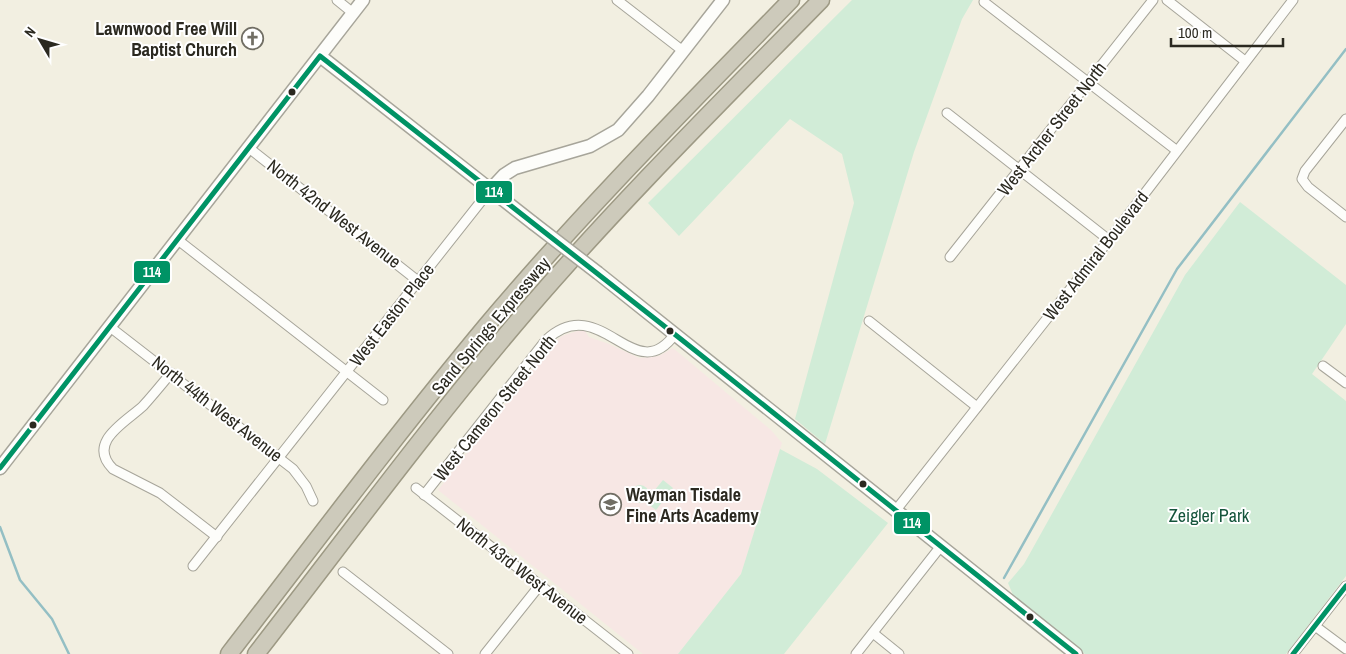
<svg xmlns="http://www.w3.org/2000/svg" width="1346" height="654" viewBox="0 0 1346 654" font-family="'Archivo Narrow',sans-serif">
<rect width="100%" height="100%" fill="#f2efe1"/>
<path fill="#f7e7e4" d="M 577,331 L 585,331 L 589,337 L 609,344 L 639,358 L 659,356 L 673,348 L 771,430 L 782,443 L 741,574 L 678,654 L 643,654 L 438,490 L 553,344 L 562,336 Z"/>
<g fill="#d1ecd7">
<path d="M 852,0 L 973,0 L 962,19 L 914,152 L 825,444 L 795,419 L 854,203 L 842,154 L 790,119 L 679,236 L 648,203 Z"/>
<path d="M 1240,202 L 1346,285 L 1346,324 L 1312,374 L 1346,401 L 1346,576 L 1286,654 L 1085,654 L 1013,595 L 1008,583 L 1024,564 L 1185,275 Z"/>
<path d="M 780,449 L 817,469 L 888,523 L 784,654 L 678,654 L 741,574 Z"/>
<path d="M 663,480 L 673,488 L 656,510 L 645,502 Z"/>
<circle cx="640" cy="494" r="9"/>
</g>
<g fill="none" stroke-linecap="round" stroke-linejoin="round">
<g stroke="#94bfc4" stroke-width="2.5">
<path d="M 0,527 L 20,580 L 52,619 L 69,654"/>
<path d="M 1004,578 L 1177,269 L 1346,49"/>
</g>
<defs>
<g id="street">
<path d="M 337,0 L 353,13"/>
<path d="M 617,0 L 683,51"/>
<path d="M 1167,0 L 1245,61"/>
<path d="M 984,2 L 1176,150"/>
<path d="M 947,113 L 1109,240"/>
<path d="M 1346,119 L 1305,171 L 1302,179 L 1308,187 L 1346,217"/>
<path d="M 249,148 L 418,281"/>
<path d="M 178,240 L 383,400"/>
<path d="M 950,257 L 1153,0"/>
<path d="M 869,321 L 977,407"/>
<path d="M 110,327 L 293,469 L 306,486 L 313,501"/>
<path d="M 1323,366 L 1346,383"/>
<path d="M 171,373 C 162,384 153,395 143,406 C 126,422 86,442 113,469 L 160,493 L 217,537"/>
<path d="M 416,488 L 628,654"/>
<path d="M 424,495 L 546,340 C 601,289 634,391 675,334"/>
<path d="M 896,510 L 1109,240 L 1293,0"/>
<path d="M 193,566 L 490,190"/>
<path d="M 343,572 L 448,654"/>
<path d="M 1315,626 L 1346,649"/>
<path d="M 873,633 L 899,654"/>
<path d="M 485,654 L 540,585"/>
<path d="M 856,654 L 941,546"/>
<path d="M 1293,654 L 1346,586"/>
</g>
<g id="secondary">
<path d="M 320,56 L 533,223"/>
<path d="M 490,190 L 504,175 L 515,168 L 590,146 L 618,130 L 648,96 L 723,0"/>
<path d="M 598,273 L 1076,654"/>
<path d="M 0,468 L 363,0"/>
</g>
<g id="highway">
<path d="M 229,654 C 314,544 397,433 486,326 C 582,212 687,107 791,0"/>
<path d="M 256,654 C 346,538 433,420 528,309 C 621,201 721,102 821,0"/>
</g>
</defs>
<use href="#street" stroke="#a7a59a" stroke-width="11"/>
<use href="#secondary" stroke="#a7a59a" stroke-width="15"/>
<use href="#highway" stroke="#9d9984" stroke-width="19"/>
<use href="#street" stroke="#fdfdfa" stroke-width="9"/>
<use href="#secondary" stroke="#fdfdfa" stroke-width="12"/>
<use href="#highway" stroke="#cdcabb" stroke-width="16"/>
<defs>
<path id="secondary-bridge" d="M 533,223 L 598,273"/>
</defs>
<use href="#secondary-bridge" stroke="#a7a59a" stroke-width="15" stroke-linecap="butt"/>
<use href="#secondary-bridge" stroke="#fdfdfa" stroke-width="12"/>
<defs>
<g id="bus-1">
<path d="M 0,468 L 320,56 L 682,340 L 1076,654"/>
<path d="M 1293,654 L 1346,586"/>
</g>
</defs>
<use href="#bus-1" stroke="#fff" stroke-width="9"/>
<use href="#bus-1" stroke="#009365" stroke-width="5"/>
</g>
<defs>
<symbol id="church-ring" viewBox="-11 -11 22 22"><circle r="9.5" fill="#fff" stroke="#716e64" stroke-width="1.5"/><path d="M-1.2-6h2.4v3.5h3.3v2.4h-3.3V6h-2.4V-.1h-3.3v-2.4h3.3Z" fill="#716e64"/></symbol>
<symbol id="school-ring" viewBox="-11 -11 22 22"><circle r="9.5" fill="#fff" stroke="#716e64" stroke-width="1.5"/><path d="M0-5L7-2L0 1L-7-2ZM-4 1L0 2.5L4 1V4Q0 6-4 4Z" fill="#716e64"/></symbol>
</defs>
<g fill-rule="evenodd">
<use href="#church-ring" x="240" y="26" width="25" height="25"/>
<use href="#school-ring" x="598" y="492" width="25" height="25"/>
</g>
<g fill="#2b2920" stroke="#fff" stroke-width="2">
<circle cx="292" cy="92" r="4.5"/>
<circle cx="670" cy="331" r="4.5"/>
<circle cx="33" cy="425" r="4.5"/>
<circle cx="863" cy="484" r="4.5"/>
<circle cx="1030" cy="617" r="4.5"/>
</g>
<g text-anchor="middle" stroke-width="4" stroke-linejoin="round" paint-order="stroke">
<g font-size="18" font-weight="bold" fill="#2b2920" stroke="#fff" text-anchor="end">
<text x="237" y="35">Lawnwood Free Will<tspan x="237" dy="21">Baptist Church</tspan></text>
<text x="626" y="501" text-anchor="start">Wayman Tisdale<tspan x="626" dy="21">Fine Arts Academy</tspan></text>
</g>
<g font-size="18" fill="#2b2920" stroke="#fff">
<text transform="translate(1052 129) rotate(-52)" y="6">West Archer Street North</text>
<text transform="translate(334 214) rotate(38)" y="6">North 42nd West Avenue</text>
<text transform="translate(1096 256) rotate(-52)" y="6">West Admiral Boulevard</text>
<text transform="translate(392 315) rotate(-52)" y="6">West Easton Place</text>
<text transform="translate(491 326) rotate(-50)" y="6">Sand Springs Expressway</text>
<text transform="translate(495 408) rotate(-51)" y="6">West Cameron Street North</text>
<text transform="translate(217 409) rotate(38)" y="6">North 44th West Avenue</text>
<text transform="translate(522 571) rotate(38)" y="6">North 43rd West Avenue</text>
</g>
<g font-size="18" fill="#14543b" stroke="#fff">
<text x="1209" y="522">Zeigler Park</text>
</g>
</g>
<g stroke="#fff" stroke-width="2">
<rect x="475" y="180" width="38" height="24" rx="5" fill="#009365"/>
<rect x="133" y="260" width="38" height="24" rx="5" fill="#009365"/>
<rect x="893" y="511" width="38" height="24" rx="5" fill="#009365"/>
</g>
<g font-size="14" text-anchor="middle" font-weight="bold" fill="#fff">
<text x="494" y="197">114</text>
<text x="152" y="277">114</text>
<text x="912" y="528">114</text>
</g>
<g transform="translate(40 40) rotate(308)" stroke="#ffffff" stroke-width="4" paint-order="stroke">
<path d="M0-4L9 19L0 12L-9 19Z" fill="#2b2920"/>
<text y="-8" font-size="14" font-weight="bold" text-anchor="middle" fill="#2b2920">N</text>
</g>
<path d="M1171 38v8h112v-8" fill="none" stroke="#2b2920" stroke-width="2.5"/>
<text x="1178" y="38" font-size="15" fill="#2b2920" stroke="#ffffff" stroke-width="4" paint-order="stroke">100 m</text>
</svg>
